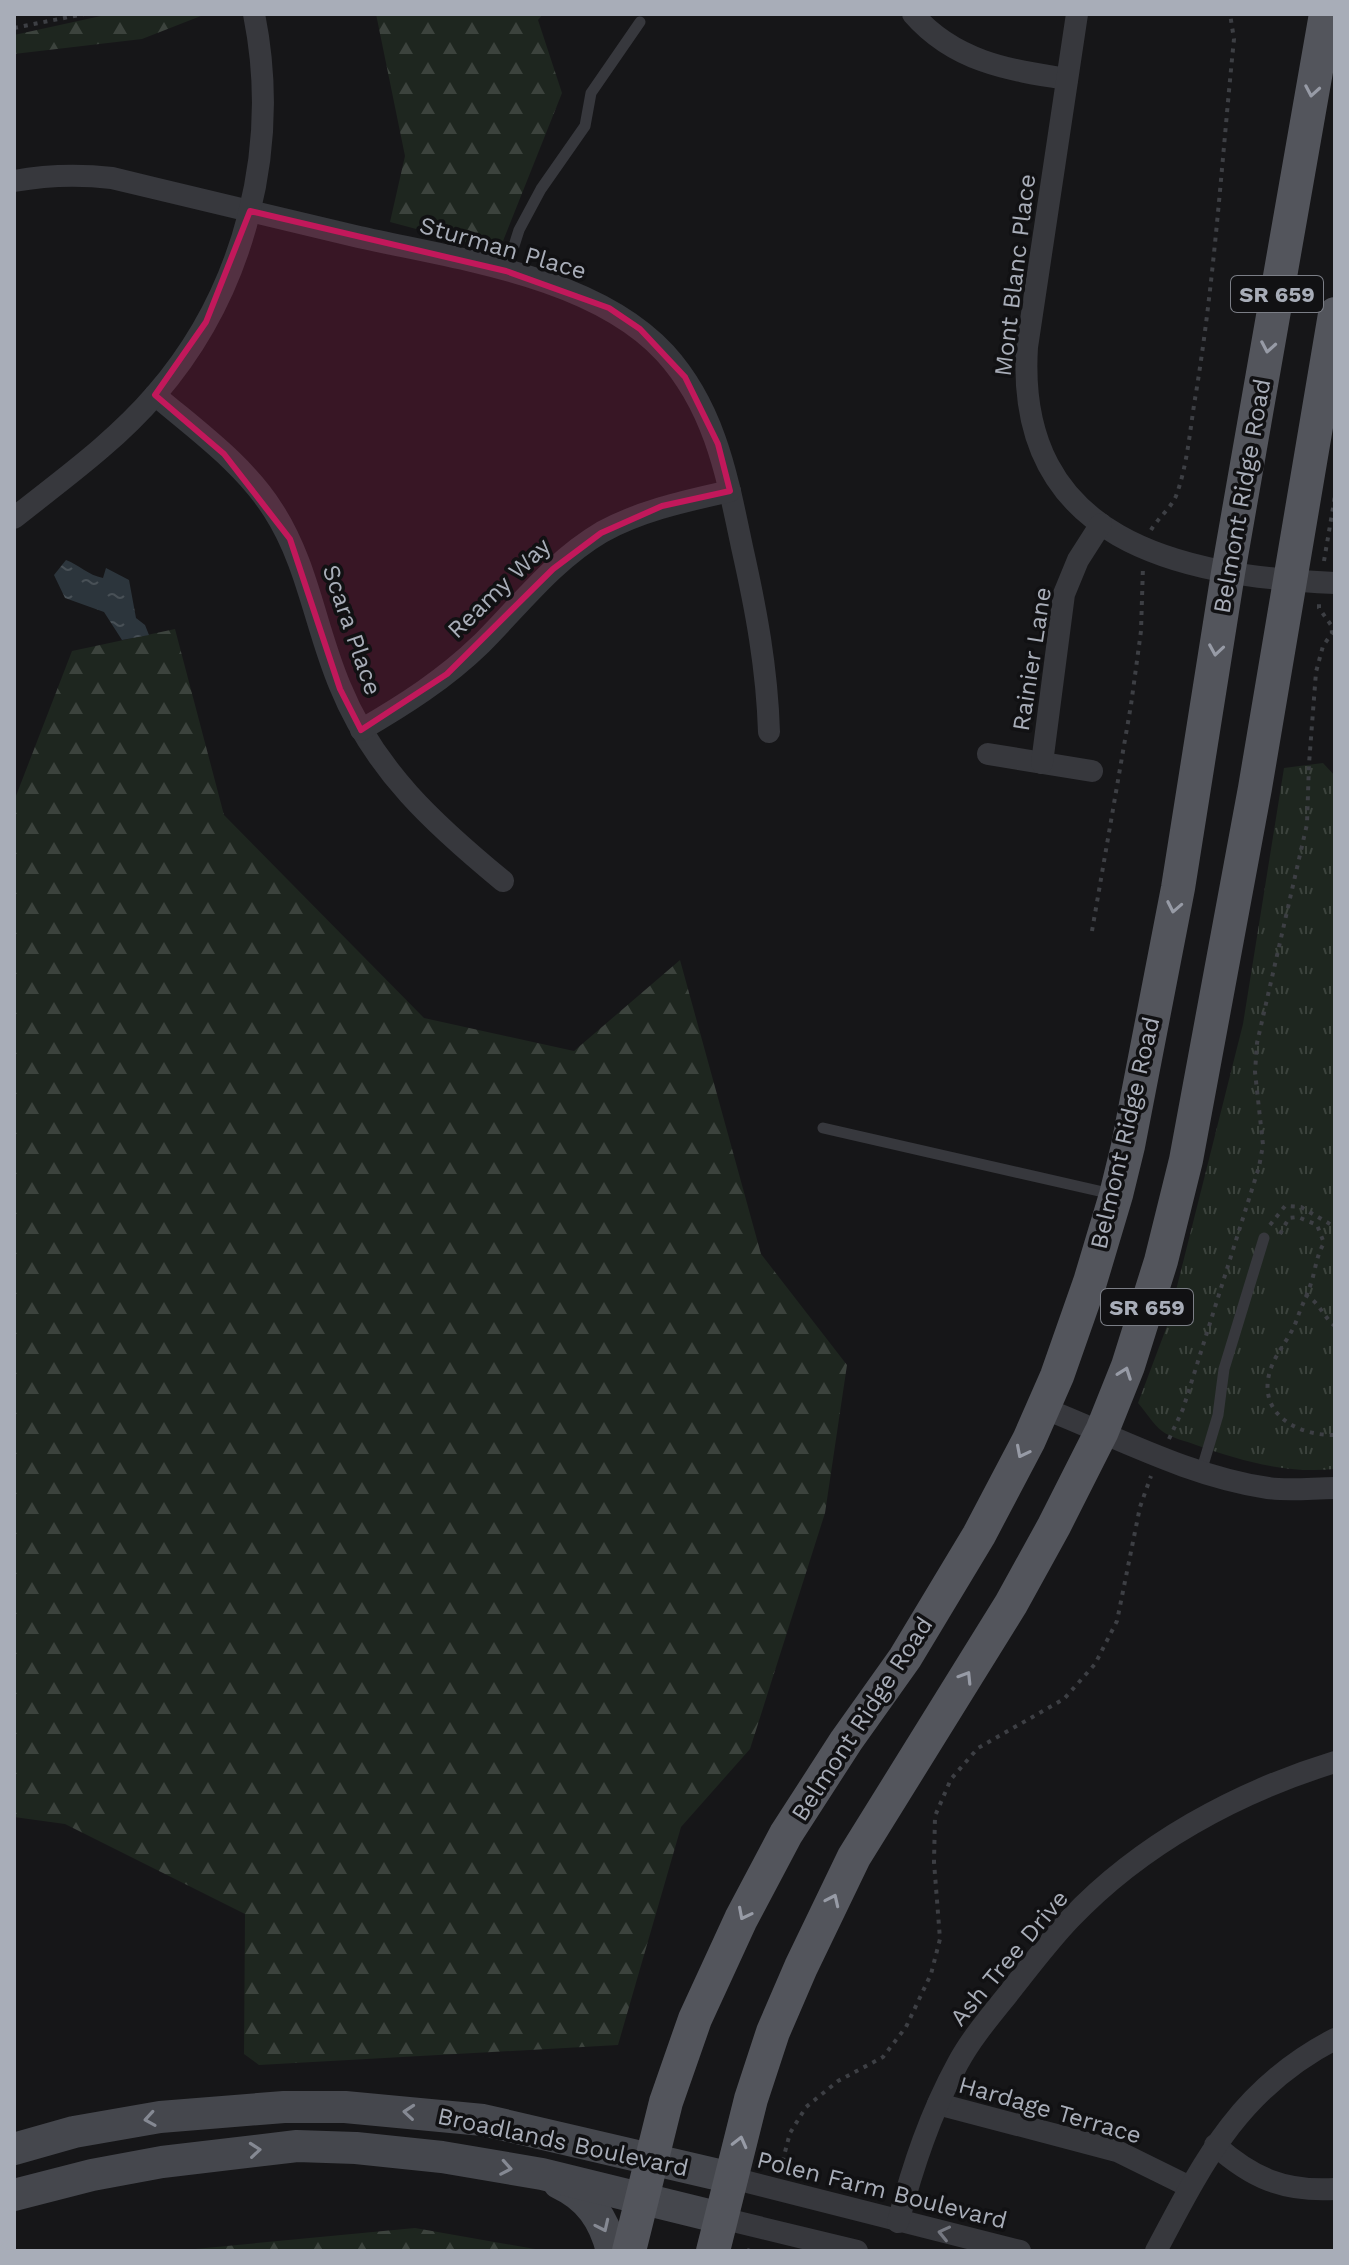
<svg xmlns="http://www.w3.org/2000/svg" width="1349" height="2265" viewBox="0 0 1349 2265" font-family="'Work Sans',sans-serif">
<defs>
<pattern id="forest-firs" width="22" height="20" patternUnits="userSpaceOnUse" patternTransform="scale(2)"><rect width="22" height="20" fill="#1e261f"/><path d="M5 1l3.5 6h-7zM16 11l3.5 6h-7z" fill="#3c433d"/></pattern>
<pattern id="park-tufts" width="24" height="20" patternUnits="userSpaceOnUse" patternTransform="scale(2)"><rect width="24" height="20" fill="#1e261f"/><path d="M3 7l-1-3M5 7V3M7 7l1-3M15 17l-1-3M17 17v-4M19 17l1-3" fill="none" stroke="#3c433d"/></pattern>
<pattern id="water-ripples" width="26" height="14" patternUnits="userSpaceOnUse" patternTransform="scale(2)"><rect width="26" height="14" fill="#2c353c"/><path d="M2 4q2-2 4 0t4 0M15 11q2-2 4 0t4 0" fill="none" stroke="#485056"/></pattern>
</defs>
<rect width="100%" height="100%" fill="#161618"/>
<g fill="url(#forest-firs)">
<path d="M 110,14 L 206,14 L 142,39 L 14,54 L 14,35 Z"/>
<path d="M 376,14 L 543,14 L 538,20 L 562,93 L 499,251 L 390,222 L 405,156 Z"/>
<path d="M 175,629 L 224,815 L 424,1018 L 574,1051 L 680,960 L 761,1254 L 847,1365 L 825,1513 L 750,1749 L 681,1827 L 618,2045 L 259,2065 L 244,2054 L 245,1914 L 65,1824 L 14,1817 L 14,801 L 72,651 Z"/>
<path d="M 415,2228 L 546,2251 L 174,2251 Z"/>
</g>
<path fill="url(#park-tufts)" d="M 1323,763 L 1335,776 L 1335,1469 C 1287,1474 1242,1461 1196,1445 C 1186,1441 1171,1438 1162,1431 C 1153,1424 1146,1412 1138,1403 L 1167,1326 L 1243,1024 L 1284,768 Z"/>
<path fill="url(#water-ripples)" d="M 66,560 C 79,565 88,575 103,578 L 106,568 L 129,580 L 136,618 L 145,625 L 149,635 L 122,640 L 104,612 L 65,598 L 54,575 Z"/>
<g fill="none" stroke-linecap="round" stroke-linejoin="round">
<g stroke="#3d3f44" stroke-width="4" stroke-dasharray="4 6" stroke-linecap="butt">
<path d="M 14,28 L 84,14"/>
<path d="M 1151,530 C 1158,518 1171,508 1176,496 C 1188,464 1190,427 1196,393 C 1215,276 1222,157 1234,39 L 1230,14"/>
<path d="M 1324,561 L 1335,496"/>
<path d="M 1092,931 L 1131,705 L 1141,631 L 1143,566"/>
<path d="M 1270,1225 L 1285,1206 L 1301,1207 L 1335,1227"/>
<path d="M 1280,1234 L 1289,1218 L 1298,1217 L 1317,1225 L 1324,1243 C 1318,1253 1317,1261 1314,1272 C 1311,1288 1302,1304 1297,1319 C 1291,1337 1277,1351 1271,1368 C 1255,1413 1297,1436 1335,1435"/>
<path d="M 1305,1295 C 1319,1301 1323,1317 1335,1326"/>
<path d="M 1169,1439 L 1183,1409 L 1259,1167 L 1263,1145 L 1255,1072 L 1257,1043 L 1307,824 L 1309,764 L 1316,672 L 1323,646 L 1332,633 L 1331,625 L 1319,608 L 1319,601"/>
<path d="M 780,2171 L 790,2133 L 806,2107 L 838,2081 L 883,2057 L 906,2027 L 931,1974 L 940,1939 L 934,1862 L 935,1816 L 951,1779 L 978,1748 L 1064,1699 L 1095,1664 L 1117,1621 L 1140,1507 L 1151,1476"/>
<path d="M 747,2250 L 750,2251"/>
</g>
<g stroke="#37383d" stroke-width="11">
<path d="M 506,271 L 519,230 L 541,189 L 585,126 L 591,93 L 640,22"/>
<path d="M 823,1128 L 1112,1194"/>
<path d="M 1201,1472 L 1218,1415 L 1224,1369 L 1264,1238"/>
</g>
<g stroke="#37383d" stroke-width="22">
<path d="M 913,14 C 954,61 1007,70 1067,79"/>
<path d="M 1077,14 L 1027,347 C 1015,541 1179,576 1335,583"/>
<path d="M 14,181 C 47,175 78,174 112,178 C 194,198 276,217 359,237 C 457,259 594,276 665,353 C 715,408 727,476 742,547 C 756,609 767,668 769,732"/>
<path d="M 155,395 C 196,430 244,464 273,510 C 308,564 315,627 340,686 C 374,770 435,825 503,881"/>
<path d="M 14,518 C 63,479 115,442 156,394 C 245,291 281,148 254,14"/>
<path d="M 361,730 C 404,705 445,679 481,644 C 520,605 553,561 602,532 C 642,510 686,501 730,491"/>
<path d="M 988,754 L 1092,771"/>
<path d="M 1042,763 L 1064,594 L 1078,560 L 1101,524"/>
<path d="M 1043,1408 C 1117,1437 1188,1476 1268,1488 C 1289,1491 1313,1488 1335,1488"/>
<path d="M 938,2104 L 1117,2151 L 1190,2187"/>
<path d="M 1215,2145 C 1252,2178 1284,2192 1335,2189"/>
<path d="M 732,2178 L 1020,2251"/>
<path d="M 721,2218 L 857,2251"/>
<path d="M 898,2222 C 913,2166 930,2114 958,2063 C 972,2037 993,2013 1012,1989 C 1031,1965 1049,1941 1070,1919 C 1141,1844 1237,1792 1335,1762"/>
<path d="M 1156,2251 C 1204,2160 1240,2088 1335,2039"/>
</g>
<g stroke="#45474d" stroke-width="32">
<path d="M 14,2149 L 74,2132 L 160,2117 L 284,2107 L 345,2107 L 483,2120 L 732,2178"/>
<path d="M 559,2183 C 589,2197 604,2219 612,2251"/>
<path d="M 14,2195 L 92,2175 L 162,2162 L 297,2146 L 356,2148 L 442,2157 L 542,2174 L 721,2218"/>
</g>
<g stroke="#53555c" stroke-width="34">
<path d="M 629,2251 L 666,2102 L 695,2019 L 741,1919 L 786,1834 L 846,1741 L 905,1658 L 979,1535 L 1029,1440 L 1057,1376 L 1090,1282 L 1116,1195 L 1128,1146 L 1178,888 L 1228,573 L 1326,14"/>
<path d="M 713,2251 L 751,2099 L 773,2032 L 801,1967 L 854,1857 L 1011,1604 L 1054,1526 L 1102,1431 L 1128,1366 L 1161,1261 L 1186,1160 L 1255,788 L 1335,314"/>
</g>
</g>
<defs><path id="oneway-chevron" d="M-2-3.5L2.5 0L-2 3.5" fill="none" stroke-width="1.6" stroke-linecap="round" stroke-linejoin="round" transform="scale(2)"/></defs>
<g stroke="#979ba6">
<use href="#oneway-chevron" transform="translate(1312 91) rotate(100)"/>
<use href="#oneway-chevron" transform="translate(1268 347) rotate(100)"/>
<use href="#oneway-chevron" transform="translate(1216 650) rotate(99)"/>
<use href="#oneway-chevron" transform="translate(1174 907) rotate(101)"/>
<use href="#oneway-chevron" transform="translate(1125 1373) rotate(-70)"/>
<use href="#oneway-chevron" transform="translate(1022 1452) rotate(117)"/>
<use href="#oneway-chevron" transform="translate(966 1677) rotate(-58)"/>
<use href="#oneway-chevron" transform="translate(833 1900) rotate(-65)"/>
<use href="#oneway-chevron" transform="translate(744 1914) rotate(117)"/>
<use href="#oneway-chevron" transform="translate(740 2142) rotate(-76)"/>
</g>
<g stroke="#858993">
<use href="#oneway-chevron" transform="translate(409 2112) rotate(-175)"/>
<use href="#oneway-chevron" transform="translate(150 2119) rotate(171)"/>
<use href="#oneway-chevron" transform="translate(255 2150) rotate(-5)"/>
<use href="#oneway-chevron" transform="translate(506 2168) rotate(10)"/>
<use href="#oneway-chevron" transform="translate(603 2226) rotate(65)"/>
</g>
<use stroke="#757881" href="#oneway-chevron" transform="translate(944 2233) rotate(-167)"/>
<path fill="#c2185b" fill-opacity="0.2" stroke="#c2185b" stroke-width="6" stroke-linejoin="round" d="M 250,211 L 506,271 L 609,308 L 640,329 L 685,377 L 718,444 L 730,491 L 662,506 L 601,533 L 553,569 L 447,674 L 361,730 L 340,689 L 290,539 L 224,454 L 155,395 L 206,322 Z"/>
<g text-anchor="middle" stroke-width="7" stroke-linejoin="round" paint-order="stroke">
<g fill="#111113" stroke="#7b7e86" stroke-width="2">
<rect x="1231" y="276" width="92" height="36" rx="6"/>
<rect x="1101" y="1289" width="92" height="36" rx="6"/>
</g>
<g font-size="22" font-weight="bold" fill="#a8adb8">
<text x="1277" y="302">SR 659</text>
<text x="1147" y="1315">SR 659</text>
</g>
<g font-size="24" fill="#a8adb8" stroke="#111113">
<text transform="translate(503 248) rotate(16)" y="8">Sturman Place</text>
<text transform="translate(1015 275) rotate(-83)" y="8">Mont Blanc Place</text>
<text transform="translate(1242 496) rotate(-80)" y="8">Belmont Ridge Road</text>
<text transform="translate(499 588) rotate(-44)" y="8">Reamy Way</text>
<text transform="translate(352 630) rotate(71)" y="8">Scara Place</text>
<text transform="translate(1032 659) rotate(-81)" y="8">Rainier Lane</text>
<text transform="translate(1125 1133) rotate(-77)" y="8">Belmont Ridge Road</text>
<text transform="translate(862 1719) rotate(-57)" y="8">Belmont Ridge Road</text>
<text transform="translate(1009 1958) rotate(-50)" y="8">Ash Tree Drive</text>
<text transform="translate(1050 2110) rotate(16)" y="8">Hardage Terrace</text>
<text transform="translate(563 2142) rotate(12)" y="8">Broadlands Boulevard</text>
<text transform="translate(882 2190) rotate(14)" y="8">Polen Farm Boulevard</text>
</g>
</g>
<rect width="1349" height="2265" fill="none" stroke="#a8adb8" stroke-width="32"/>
</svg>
